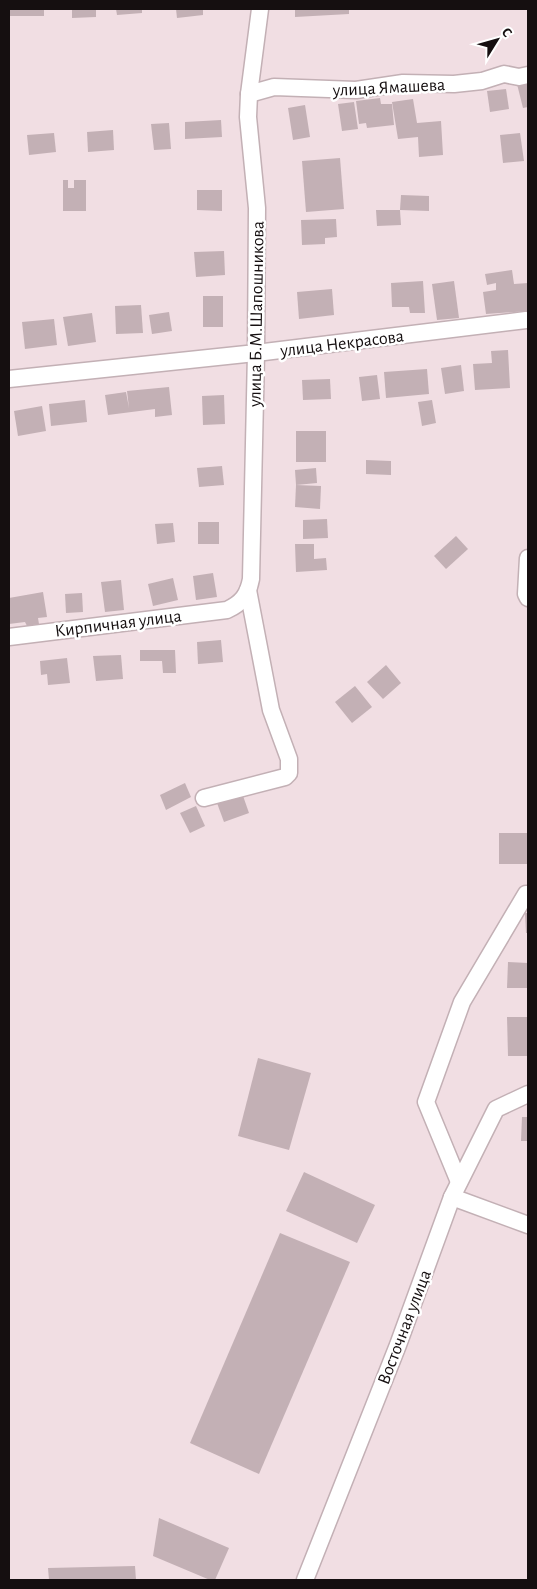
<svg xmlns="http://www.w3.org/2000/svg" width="537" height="1589" viewBox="0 0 537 1589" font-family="'Alegreya Sans',sans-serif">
<rect width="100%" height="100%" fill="#f1dee3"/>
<g fill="#c3b0b5">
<rect x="9" y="9" width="35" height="7"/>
<path d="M 72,9 L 96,9 L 96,17 L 72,18 Z"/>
<path d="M 116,9 L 142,9 L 142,13 L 117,15 Z"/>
<path d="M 176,9 L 203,9 L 203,15 L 177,18 Z"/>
<path d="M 295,9 L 349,9 L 349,14 L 295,17 Z"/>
<path d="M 528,81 L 528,107 L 523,108 L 517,84 Z"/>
<path d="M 506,89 L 509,109 L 490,112 L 487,91 Z"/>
<path d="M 380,98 L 381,104 L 392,104 L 394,125 L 367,128 L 366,123 L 359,124 L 356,101 Z"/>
<path d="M 413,99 L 417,123 L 441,121 L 443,155 L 419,157 L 418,137 L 398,139 L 392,102 Z"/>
<path d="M 354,102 L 358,129 L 342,131 L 338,104 Z"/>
<path d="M 305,105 L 310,137 L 293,140 L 288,108 Z"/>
<path d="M 221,120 L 222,137 L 185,139 L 185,122 Z"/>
<path d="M 169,123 L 171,149 L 154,150 L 151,124 Z"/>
<path d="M 113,130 L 114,150 L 88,152 L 87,132 Z"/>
<path d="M 54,133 L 56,152 L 29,155 L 27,135 Z"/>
<path d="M 520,133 L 524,161 L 503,163 L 500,135 Z"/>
<path d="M 340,158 L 344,209 L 306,212 L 302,161 Z"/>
<path d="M 63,180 L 68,180 L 68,188 L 74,188 L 74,180 L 86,180 L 86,211 L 63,211 Z"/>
<path d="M 197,190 L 222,190 L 222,211 L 197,210 Z"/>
<path d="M 401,195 L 429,196 L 429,211 L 400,210 Z"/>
<path d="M 376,210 L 400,210 L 401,225 L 377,226 Z"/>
<path d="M 336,219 L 337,237 L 325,238 L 325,244 L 302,245 L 301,220 Z"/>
<path d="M 224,251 L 225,275 L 196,277 L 194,252 Z"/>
<path d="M 512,270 L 514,284 L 528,283 L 528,311 L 486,314 L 483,292 L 496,290 L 496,283 L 487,285 L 485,274 Z"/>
<path d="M 423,281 L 425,313 L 410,313 L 409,307 L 392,307 L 391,283 Z"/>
<path d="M 454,281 L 459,318 L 437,320 L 432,284 Z"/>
<path d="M 332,289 L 334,315 L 299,319 L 297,292 Z"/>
<rect x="203" y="296" width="20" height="31"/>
<path d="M 141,305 L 143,333 L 116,334 L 115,306 Z"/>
<path d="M 169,312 L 172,331 L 152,334 L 149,315 Z"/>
<path d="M 92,313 L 96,342 L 68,346 L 63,317 Z"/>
<path d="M 54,319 L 57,345 L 25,349 L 22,322 Z"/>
<path d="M 508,350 L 510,388 L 475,390 L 473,364 L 492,363 L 491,351 Z"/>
<path d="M 461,365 L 464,391 L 445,394 L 441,368 Z"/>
<path d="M 427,369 L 429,394 L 386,398 L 384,372 Z"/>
<path d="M 377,375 L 380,399 L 362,401 L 359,377 Z"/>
<path d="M 330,379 L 331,399 L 303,400 L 302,380 Z"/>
<path d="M 169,387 L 172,415 L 155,417 L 155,409 L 108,415 L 105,395 L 126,392 L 129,408 L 127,391 Z"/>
<path d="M 224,395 L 225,424 L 203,425 L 202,396 Z"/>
<path d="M 85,400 L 87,422 L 51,426 L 49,404 Z"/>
<path d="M 432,400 L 436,423 L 422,426 L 418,402 Z"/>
<path d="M 42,406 L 46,431 L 18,436 L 14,411 Z"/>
<rect x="296" y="431" width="30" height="31"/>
<path d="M 366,460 L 391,461 L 391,475 L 366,474 Z"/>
<path d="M 222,466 L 224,485 L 199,487 L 197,468 Z"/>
<path d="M 316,468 L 317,483 L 296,485 L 295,470 Z"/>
<path d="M 296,485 L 321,486 L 320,509 L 295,507 Z"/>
<path d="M 327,519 L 328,538 L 303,539 L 303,520 Z"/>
<rect x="198" y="522" width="21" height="22"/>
<path d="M 173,523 L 175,542 L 157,544 L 155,524 Z"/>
<path d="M 456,536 L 468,549 L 446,569 L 434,556 Z"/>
<path d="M 295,544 L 314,544 L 314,559 L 326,558 L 327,570 L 296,572 Z"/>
<path d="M 213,573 L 217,597 L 196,600 L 193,576 Z"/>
<path d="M 173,578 L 178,600 L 153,606 L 148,584 Z"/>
<path d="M 121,580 L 124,610 L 105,612 L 101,582 Z"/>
<path d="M 43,592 L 47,617 L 38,618 L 39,624 L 27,626 L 25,622 L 9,624 L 9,598 Z"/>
<path d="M 82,593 L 83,612 L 66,613 L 65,594 Z"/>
<path d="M 221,640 L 223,662 L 198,664 L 197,642 Z"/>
<path d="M 140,650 L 175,650 L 176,673 L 163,673 L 162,661 L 140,661 Z"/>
<path d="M 121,655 L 123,679 L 96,681 L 93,656 Z"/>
<path d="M 67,658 L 70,683 L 48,685 L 47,674 L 41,675 L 40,661 Z"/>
<path d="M 386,665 L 401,683 L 383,699 L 367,682 Z"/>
<path d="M 355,686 L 372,707 L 352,723 L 335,702 Z"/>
<path d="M 185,783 L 191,797 L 166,810 L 160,795 Z"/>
<path d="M 242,793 L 249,813 L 224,822 L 217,803 Z"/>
<path d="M 196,806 L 205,826 L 190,833 L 180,813 Z"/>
<rect x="499" y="833" width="29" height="31"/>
<path d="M 525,913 L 528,913 L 528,933 L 526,933 Z"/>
<path d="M 508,962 L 528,963 L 528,988 L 507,988 Z"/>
<path d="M 507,1017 L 528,1017 L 528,1056 L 508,1056 Z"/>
<path d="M 258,1058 L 311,1073 L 289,1150 L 238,1136 Z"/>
<path d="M 522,1117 L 528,1117 L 528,1141 L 521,1141 Z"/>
<path d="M 304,1172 L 375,1205 L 357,1243 L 286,1211 Z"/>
<path d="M 280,1233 L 350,1262 L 259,1474 L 190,1443 Z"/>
<path d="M 159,1518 L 229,1548 L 215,1580 L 210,1580 L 153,1556 Z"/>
<path d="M 135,1566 L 136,1580 L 49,1580 L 48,1568 Z"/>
</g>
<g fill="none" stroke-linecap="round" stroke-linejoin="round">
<defs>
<g id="minor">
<path d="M 249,94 L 274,87 L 356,90 L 403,83 L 454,84 L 482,81 L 504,74 L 519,77 L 528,75"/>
<path d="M 9,379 L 256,353 L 526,320"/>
<path d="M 528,558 L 526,594 L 528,598"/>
<path d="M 9,637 L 227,610 C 242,603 248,595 251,579 L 256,353 L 257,208 L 248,117 L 249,94 L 260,9"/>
<path d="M 204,798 L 285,777 L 289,773 L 289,759 L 271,710 L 248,590"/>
<path d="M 459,1182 L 426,1102 L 462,1002 L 526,894 L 528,894"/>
<path d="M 452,1197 L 528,1225"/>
<path d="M 305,1580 L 398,1345 L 452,1197 L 496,1109 L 528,1094"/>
</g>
</defs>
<use href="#minor" stroke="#c3b0b5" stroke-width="19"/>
<use href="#minor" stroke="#fff" stroke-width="16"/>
</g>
<g text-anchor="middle" stroke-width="5" stroke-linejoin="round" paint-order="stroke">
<g font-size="18" fill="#150f10" stroke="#fff">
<text transform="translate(389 87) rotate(-3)" y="6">улица Ямашева</text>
<text transform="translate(256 314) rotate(-89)" y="6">улица Б.М.Шапошникова</text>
<text transform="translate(342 343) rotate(-7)" y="6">улица Некрасова</text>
<text transform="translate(118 623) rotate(-7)" y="6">Кирпичная улица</text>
<text transform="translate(404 1327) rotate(-69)" y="6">Восточная улица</text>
</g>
</g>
<rect width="537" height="1589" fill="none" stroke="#150f10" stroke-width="20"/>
<g transform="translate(497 40) rotate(53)" stroke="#ffffff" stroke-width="4" paint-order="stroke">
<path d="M0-4L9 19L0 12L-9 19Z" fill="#150f10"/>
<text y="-8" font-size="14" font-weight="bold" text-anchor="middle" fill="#150f10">С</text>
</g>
</svg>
